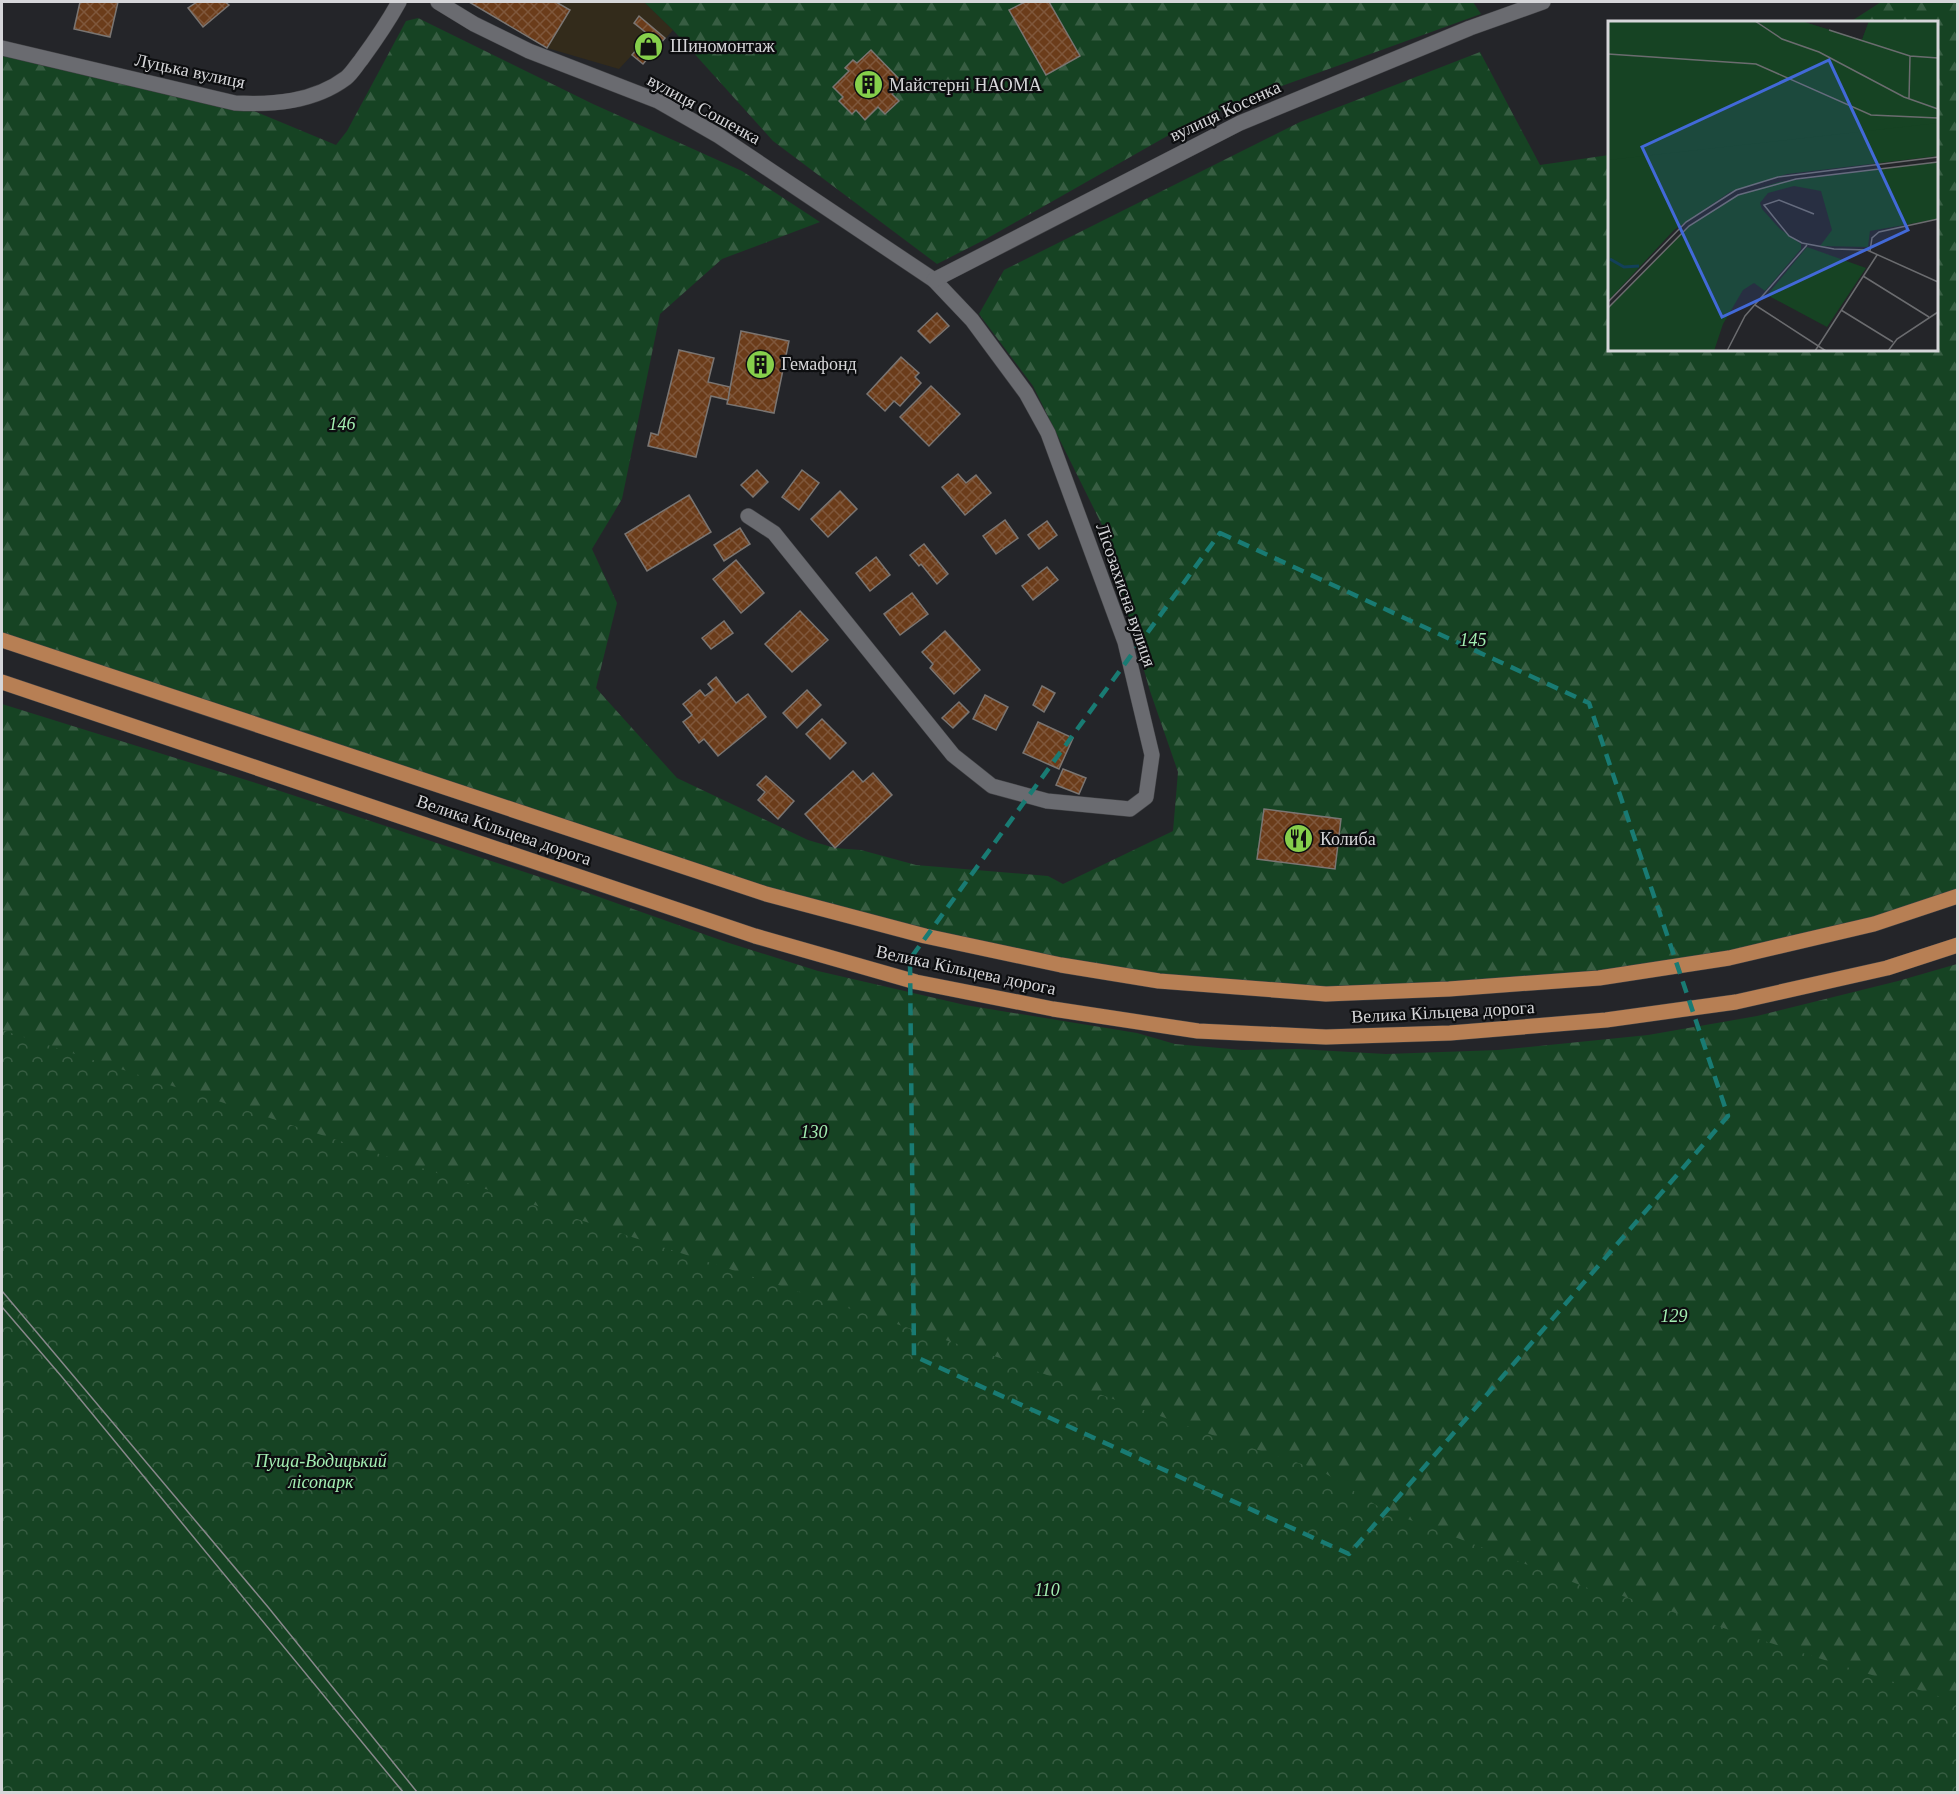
<svg xmlns="http://www.w3.org/2000/svg" width="1959" height="1794" viewBox="0 0 1959 1794" font-family="Georgia,serif">
<defs>
<pattern id="forest-firs" width="22" height="20" patternUnits="userSpaceOnUse" patternTransform="scale(1.5)"><rect width="22" height="20" fill="#164323"/><path d="M5 1l3.5 6h-7zM16 11l3.5 6h-7z" fill="#375d42"/></pattern>
<pattern id="park-crowns" width="20" height="18" patternUnits="userSpaceOnUse" patternTransform="scale(1.5)"><rect width="20" height="18" fill="#164323"/><path d="M2 6a3 3 0 1 1 6 0M12 15a3 3 0 1 1 6 0" fill="none" stroke="#375d42"/></pattern>
<pattern id="building-cross-hatch" width="8" height="8" patternUnits="userSpaceOnUse" patternTransform="scale(1.5)"><rect width="8" height="8" fill="#6b3c1a"/><path d="M0 0l8 8M0 8l8-8" fill="none" stroke="#7f573b"/></pattern>
</defs>
<rect width="100%" height="100%" fill="#242529"/>
<path fill="#332b1b" d="M 469,2 L 644,2 L 673,30 L 643,64 L 632,55 L 619,69 L 547,48 Z"/>
<g fill="url(#forest-firs)">
<path d="M 644,2 L 1473,2 L 1481,14 L 1243,100 L 1169,135 L 986,239 L 937,264 L 773,141 L 673,30 Z"/>
<path d="M 1881,2 L 1957,2 L 1957,896 L 1874,924 L 1599,978 L 1326,994 L 1159,981 L 766,894 L 2,640 L 2,48 L 235,103 L 336,145 L 347,131 L 406,21 L 418,18 L 593,104 L 742,171 L 820,222 L 722,259 L 660,314 L 622,499 L 592,549 L 617,603 L 596,688 L 677,778 L 808,840 L 835,848 L 861,850 L 916,865 L 1048,876 L 1063,884 L 1173,831 L 1178,772 L 1150,691 L 1102,525 L 1033,386 L 979,314 L 1004,270 L 1300,122 L 1480,52 L 1540,165 L 1609,155 L 1610,350 L 1936,350 L 1936,22 L 1850,22 Z"/>
<path d="M 2,704 L 259,784 L 585,892 L 726,942 L 818,971 L 965,1005 L 1137,1033 L 1175,1044 L 1242,1050 L 1298,1049 L 1386,1054 L 1498,1050 L 1648,1035 L 1757,1016 L 1898,981 L 1957,964 L 1957,1792 L 2,1792 Z"/>
</g>
<path fill="url(#park-crowns)" d="M 2,1030 L 1000,1358 L 1215,1436 L 1320,1470 L 1384,1510 L 1588,1588 L 1610,1592 L 1957,1702 L 1957,1792 L 2,1792 Z"/>
<g fill="url(#building-cross-hatch)" stroke="#7a7572" stroke-width="1.5">
<path d="M 80,2 L 118,2 L 110,37 L 74,29 Z"/>
<path d="M 197,2 L 225,2 L 229,5 L 203,27 L 188,8 Z"/>
<path d="M 469,2 L 556,2 L 570,10 L 547,48 Z"/>
<path d="M 1025,2 L 1049,2 L 1080,56 L 1046,75 L 1009,10 Z"/>
<path d="M 639,16 L 665,38 L 643,64 L 632,55 L 649,35 L 634,23 Z"/>
<path d="M 871,50 L 903,83 L 892,94 L 899,101 L 885,114 L 878,107 L 865,120 L 856,110 L 852,114 L 839,101 L 843,97 L 833,87 L 849,71 L 845,68 L 853,60 L 857,63 Z"/>
<path d="M 937,313 L 949,326 L 930,343 L 918,331 Z"/>
<path d="M 741,331 L 789,341 L 774,413 L 727,404 Z"/>
<path d="M 679,350 L 714,358 L 708,382 L 730,387 L 728,400 L 711,396 L 696,457 L 648,446 L 651,433 L 658,435 Z"/>
<path d="M 901,357 L 919,373 L 915,377 L 921,383 L 900,406 L 894,401 L 885,411 L 867,394 Z"/>
<path d="M 931,386 L 960,414 L 929,446 L 900,417 Z"/>
<path d="M 757,470 L 768,482 L 753,497 L 741,485 Z"/>
<path d="M 802,470 L 819,483 L 799,510 L 782,497 Z"/>
<path d="M 958,474 L 966,483 L 976,475 L 991,493 L 965,515 L 942,487 Z"/>
<path d="M 840,491 L 857,509 L 828,537 L 811,519 Z"/>
<path d="M 689,495 L 711,532 L 647,571 L 625,534 Z"/>
<path d="M 1005,520 L 1018,538 L 996,554 L 983,536 Z"/>
<path d="M 1047,521 L 1057,535 L 1039,549 L 1028,535 Z"/>
<path d="M 740,528 L 750,544 L 724,561 L 714,545 Z"/>
<path d="M 924,544 L 948,574 L 937,584 L 921,564 L 919,566 L 910,555 Z"/>
<path d="M 876,557 L 890,575 L 870,591 L 856,573 Z"/>
<path d="M 736,560 L 764,593 L 741,613 L 713,579 Z"/>
<path d="M 1047,567 L 1058,580 L 1033,600 L 1022,586 Z"/>
<path d="M 912,593 L 928,614 L 900,635 L 884,614 Z"/>
<path d="M 800,611 L 828,640 L 792,672 L 765,644 Z"/>
<path d="M 724,621 L 733,633 L 711,649 L 702,638 Z"/>
<path d="M 945,631 L 980,670 L 954,694 L 930,668 L 933,664 L 922,652 Z"/>
<path d="M 716,677 L 736,703 L 748,694 L 766,717 L 718,756 L 704,739 L 699,743 L 683,722 L 692,715 L 683,704 L 700,690 L 705,696 L 713,690 L 708,684 Z"/>
<path d="M 1042,686 L 1055,693 L 1044,712 L 1033,705 Z"/>
<path d="M 807,690 L 821,705 L 797,728 L 783,713 Z"/>
<path d="M 985,695 L 1008,707 L 996,730 L 973,719 Z"/>
<path d="M 959,702 L 969,712 L 953,728 L 942,718 Z"/>
<path d="M 822,719 L 846,743 L 830,759 L 806,734 Z"/>
<path d="M 1038,722 L 1073,738 L 1059,769 L 1023,753 Z"/>
<path d="M 1063,769 L 1086,778 L 1079,794 L 1056,785 Z"/>
<path d="M 853,771 L 863,782 L 873,773 L 892,795 L 835,848 L 805,814 Z"/>
<path d="M 766,776 L 794,801 L 778,819 L 758,800 L 765,792 L 757,785 Z"/>
<path d="M 1264,809 L 1341,819 L 1335,869 L 1257,859 Z"/>
</g>
<g fill="none" stroke-linecap="round" stroke-linejoin="round">
<defs>
<g id="minor">
<path d="M 438,2 L 474,24 L 529,51 L 658,101 L 719,136 L 934,280 L 972,320 L 1026,393 L 1048,433 L 1125,642 L 1152,755 L 1146,797 L 1130,809 L 1047,801 L 992,786 L 953,755 L 774,533 L 748,516"/>
<path d="M 2,48 L 235,103 C 273,105 314,102 346,78 C 352,73 356,66 361,60 C 375,41 388,22 399,2"/>
<path d="M 934,280 L 1240,123 L 1470,28 L 1543,2"/>
</g>
<g id="primary">
<path d="M 2,640 L 766,894 L 925,936 L 1061,965 L 1159,981 L 1326,994 L 1449,989 L 1599,978 L 1729,958 L 1874,924 L 1958,896"/>
<path d="M 2,682 L 755,936 L 916,982 L 1053,1009 L 1198,1031 L 1326,1037 L 1450,1033 L 1606,1020 L 1736,1002 L 1887,968 L 1958,945"/>
</g>
</defs>
<use href="#minor" stroke="#414245" stroke-width="16"/>
<use href="#primary" stroke="#414245" stroke-width="16"/>
<use href="#minor" stroke="#6a6b70" stroke-width="15"/>
<use href="#primary" stroke="#b77f54" stroke-width="15"/>
<g stroke="#88888b" stroke-width="1.5">
<path d="M 2,1291 L 268,1607 L 417,1792"/>
<path d="M 2,1307 L 62,1377 L 403,1792"/>
</g>
</g>
<path fill="none" stroke="#197b73" stroke-width="4.5" stroke-dasharray="12 8" stroke-linejoin="round" d="M 1220,533 L 1589,703 L 1728,1116 L 1349,1554 L 914,1356 L 910,959 Z"/>
<defs>
<symbol id="shop-disc" viewBox="-11 -11 22 22"><circle r="9.5" fill="#86cf4b" stroke="#0d0e10"/><path d="M-5-2.5h2.3a2.7 3.5 0 0 1 5.4 0H5L5.5 6h-11ZM-1.5-2.5h3a1.5 2.3 0 0 0-3 0Z" fill="#111"/></symbol>
<symbol id="building-disc" viewBox="-11 -11 22 22"><circle r="9.5" fill="#86cf4b" stroke="#0d0e10"/><path d="M-4-6H4V6H1V3H-1V6H-4ZM-2.5-4.3h1.7v1.8h-1.7ZM.8-4.3h1.7v1.8H.8ZM-2.5-1h1.7V.8h-1.7ZM.8-1h1.7V.8H.8Z" fill="#111"/></symbol>
<symbol id="restaurant-disc" viewBox="-11 -11 22 22"><circle r="9.5" fill="#86cf4b" stroke="#0d0e10"/><path d="M-5-6h1v4h1v-4h1v4h1v-4h1v5L-1.5 .5V6h-2V.5L-5-1ZM5-6V6H3V1.5H1.5Q1.5-4 5-6Z" fill="#111"/></symbol>
</defs>
<g fill-rule="evenodd">
<use href="#shop-disc" x="632" y="30" width="33" height="33"/>
<use href="#building-disc" x="852" y="68" width="33" height="33"/>
<use href="#building-disc" x="744" y="348" width="33" height="33"/>
<use href="#restaurant-disc" x="1282" y="822" width="33" height="33"/>
</g>
<g text-anchor="middle" stroke-width="4.5" stroke-linejoin="round" paint-order="stroke">
<g font-size="18" fill="#d6d6d9" stroke="#0d0e10" text-anchor="start">
<text x="670" y="52">Шиномонтаж</text>
<text x="889" y="91">Майстерні НАОМА</text>
<text x="781" y="370">Гемафонд</text>
<text x="1320" y="845">Колиба</text>
</g>
<g font-size="18" fill="#d6d6d9" stroke="#0d0e10">
<text transform="translate(190 71) rotate(12)" y="6">Луцька вулиця</text>
<text transform="translate(704 109) rotate(29)" y="6">вулиця Сошенка</text>
<text transform="translate(1225 111) rotate(-25)" y="6">вулиця Косенка</text>
<text transform="translate(1126 595) rotate(71)" y="6">Лісозахисна вулиця</text>
<text transform="translate(504 830) rotate(19)" y="6">Велика Кільцева дорога</text>
<text transform="translate(966 970) rotate(12)" y="6">Велика Кільцева дорога</text>
<text transform="translate(1443 1012) rotate(-3)" y="6">Велика Кільцева дорога</text>
</g>
<g font-size="18" font-style="italic" fill="#a3eeb2" stroke="#0d0e10">
<text x="342" y="430">146</text>
<text x="1473" y="646">145</text>
<text x="814" y="1138">130</text>
<text x="1674" y="1322">129</text>
<text x="321" y="1467">Пуща-Водицький<tspan x="321" dy="21">лісопарк</tspan></text>
<text x="1047" y="1596">110</text>
</g>
</g>
<g transform="translate(1608 21)">
<rect width="330" height="330" fill="#242529"/>
<path d="M 0,0 L 193,0 L 254,19 L 261,0 L 330,0 L 330,135 L 179,153 L 122,171 L 66,209 L 0,280 ZM 330,141 L 330,198 L 262,210 L 260,226 L 212,225 L 224,209 L 213,170 L 186,165 L 160,172 L 152,182 L 154,188 L 172,208 L 193,223 L 193,228 L 157,270 L 146,262 L 135,269 L 115,303 L 106,330 L 0,330 L 0,287 L 81,205 L 130,174 L 171,161 ZM 199,226 L 258,247 L 219,306 L 159,274 Z" fill="#164323"/>
<path d="M 0,0 L 193,0 L 254,19 L 261,0 L 330,0 L 330,102 L 0,139 Z" fill="#164323"/>
<path fill="none" stroke="#134059" stroke-width="3" d="M 2,238 L 16,246 L 31,245"/>
<path fill="none" stroke="#6b6c6f" stroke-width="1.5" d="M 147,0 L 174,18 L 211,31 L 296,76 L 330,88M 221,9 L 302,35 L 330,37M 0,33 L 148,43 L 263,94 L 330,97M 301,78 L 302,35M 206,193 L 171,179 L 156,184 L 181,215 L 194,222 L 226,228 L 259,229 L 330,261M 262,230 L 264,217 L 271,211 L 330,198M 255,255 L 321,296M 0,281 L 78,201 L 128,169 L 170,156 L 330,136M 147,284 L 218,330M 0,287 L 81,205 L 130,174 L 188,158 L 330,141M 233,289 L 285,321M 119,330 L 137,295 L 199,224M 207,330 L 269,234M 280,330 L 289,318 L 330,291"/>
<path fill="#4269d8" fill-opacity="0.15" stroke="#4269d8" stroke-width="3" d="M 221,39 L 300,209 L 114,296 L 34,126 Z"/>
<rect width="330" height="330" fill="none" stroke="#d6d6d9" stroke-width="3"/>
</g>
<rect width="1959" height="1794" fill="none" stroke="#d6d6d9" stroke-width="6"/>
</svg>
